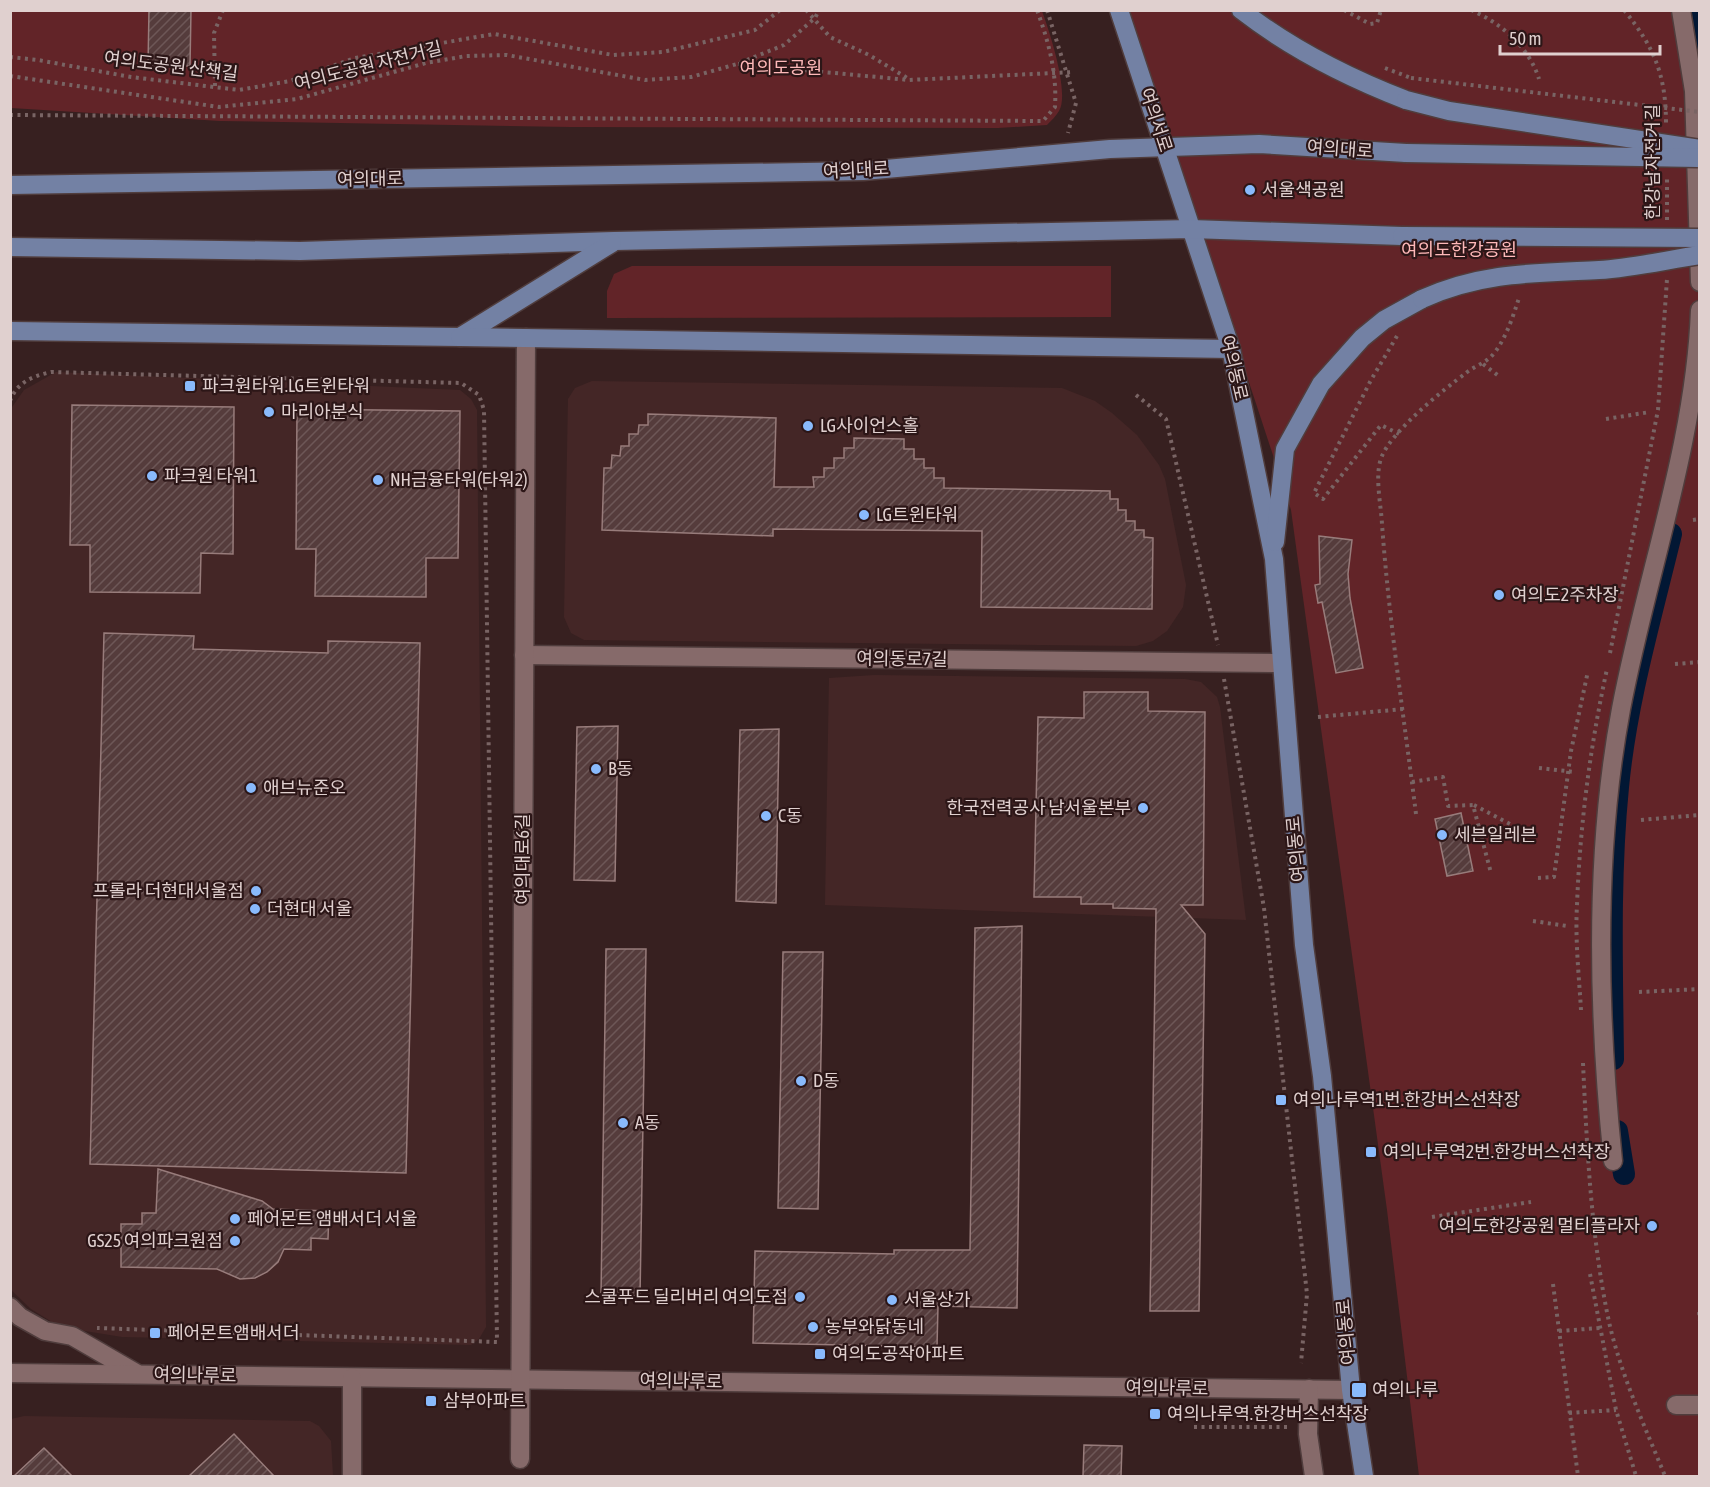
<svg xmlns="http://www.w3.org/2000/svg" width="1710" height="1487" viewBox="0 0 1710 1487" font-family="'Asap Condensed','Noto Sans KR',sans-serif">
<defs>
<pattern id="building-hatch" width="6" height="6" patternUnits="userSpaceOnUse" patternTransform="scale(1.5)"><rect width="6" height="6" fill="#553c3c"/><path d="M-1 1l2-2M0 6l6-6M5 7l2-2" fill="none" stroke="#6d5757"/></pattern>
</defs>
<rect width="100%" height="100%" fill="#372020"/>
<g fill="#442626">
<path d="M 56,372 L 460,390 L 471,399 L 477,410 L 486,1327 L 479,1339 L 471,1345 L 122,1337 L 60,1327 L 31,1309 L 11,1290 L 10,410 L 24,390 Z"/>
<path d="M 592,381 L 1062,388 L 1095,401 L 1112,413 L 1137,435 L 1159,465 L 1165,479 L 1186,585 L 1183,607 L 1167,631 L 1153,641 L 1136,646 L 584,640 L 571,633 L 564,617 L 568,399 L 575,388 Z"/>
<path d="M 874,675 L 1185,679 L 1201,682 L 1217,697 L 1220,707 L 1246,920 L 825,905 L 829,678 Z"/>
<path d="M 24,1416 L 310,1421 L 319,1426 L 331,1441 L 333,1476 L 11,1476 L 11,1419 Z"/>
</g>
<g fill="#622428">
<path d="M 10,11 L 1042,11 C 1049,30 1070,93 1059,111 C 1056,116 1051,121 1047,125 L 998,128 L 571,127 L 220,121 L 11,108 Z"/>
<path d="M 1127,11 L 1699,11 L 1699,1476 L 1419,1476 L 1387,1210 L 1291,510 Z"/>
<path d="M 632,266 L 1111,266 L 1111,317 L 607,318 L 607,291 L 614,274 Z"/>
</g>
<g fill="none" stroke-linecap="round" stroke-linejoin="round">
<g stroke="#021734" stroke-width="22">
<path d="M 1694,10 L 1700,43"/>
<path d="M 1613,1059 C 1612,969 1609,878 1618,787 C 1626,702 1651,617 1671,534"/>
<path d="M 1617,1131 L 1624,1174"/>
</g>
</g>
<g fill="url(#building-hatch)" stroke="#987c7b" stroke-width="1.5">
<path d="M 149,10 L 191,10 L 190,66 L 148,66 Z"/>
<path d="M 72,405 L 234,407 L 233,554 L 201,553 L 200,593 L 90,592 L 90,545 L 70,545 Z"/>
<path d="M 297,409 L 460,411 L 458,558 L 426,558 L 426,597 L 315,596 L 316,549 L 296,549 Z"/>
<path d="M 648,414 L 776,418 L 774,487 L 814,487 L 813,477 L 824,477 L 824,468 L 834,468 L 834,458 L 844,458 L 844,448 L 854,448 L 854,438 L 904,439 L 904,449 L 914,449 L 914,459 L 924,459 L 924,468 L 934,468 L 934,478 L 944,478 L 944,488 L 1110,491 L 1110,499 L 1118,499 L 1118,510 L 1126,510 L 1126,521 L 1135,521 L 1135,530 L 1144,530 L 1144,537 L 1153,538 L 1152,609 L 981,607 L 982,531 L 773,529 L 773,536 L 602,530 L 604,468 L 611,468 L 612,455 L 620,456 L 621,446 L 629,446 L 629,434 L 638,434 L 639,425 L 648,425 Z"/>
<path d="M 1319,536 L 1352,540 L 1348,574 L 1350,598 L 1363,668 L 1336,673 L 1322,602 L 1318,603 L 1315,585 L 1320,584 Z"/>
<path d="M 104,633 L 194,636 L 193,649 L 328,653 L 328,641 L 420,643 L 406,1173 L 90,1164 Z"/>
<path d="M 1084,692 L 1148,692 L 1148,711 L 1205,712 L 1203,905 L 1181,905 L 1205,934 L 1199,1311 L 1150,1311 L 1156,909 L 1113,908 L 1113,904 L 1081,904 L 1081,897 L 1034,897 L 1038,717 L 1084,718 Z"/>
<path d="M 618,726 L 615,881 L 574,880 L 577,727 Z"/>
<path d="M 779,729 L 776,903 L 736,901 L 740,730 Z"/>
<path d="M 1461,813 L 1473,871 L 1447,876 L 1435,819 Z"/>
<path d="M 1022,926 L 1017,1308 L 938,1306 L 937,1347 L 753,1343 L 755,1251 L 894,1254 L 894,1250 L 970,1250 L 975,928 Z"/>
<path d="M 606,949 L 646,949 L 640,1296 L 601,1295 Z"/>
<path d="M 783,952 L 823,952 L 818,1209 L 778,1208 Z"/>
<path d="M 158,1169 L 262,1201 L 273,1209 L 329,1211 L 328,1239 L 311,1238 L 311,1250 L 284,1249 L 278,1262 L 267,1272 L 255,1278 L 240,1279 L 217,1269 L 121,1267 L 121,1224 L 142,1224 L 142,1213 L 156,1213 Z"/>
<path d="M 234,1434 L 274,1476 L 189,1476 Z"/>
<path d="M 1084,1445 L 1122,1446 L 1121,1476 L 1083,1476 Z"/>
<path d="M 44,1448 L 72,1476 L 14,1476 Z"/>
</g>
<g fill="none" stroke-linecap="round" stroke-linejoin="round">
<defs>
<g id="minor">
<path d="M 1681,10 L 1694,91 L 1700,282"/>
<path d="M 524,655 L 1280,663"/>
<path d="M 1613,1161 C 1598,1016 1594,852 1621,709 C 1646,576 1695,445 1700,310"/>
<path d="M 10,1307 L 20,1317 L 45,1331 L 72,1336 L 136,1373"/>
<path d="M 10,1373 L 1351,1390"/>
<path d="M 1309,1389 L 1308,1434 L 1314,1476"/>
<path d="M 1676,1405 L 1700,1405"/>
<path d="M 520,1459 L 526,338"/>
<path d="M 352,1476 L 352,1378"/>
</g>
<g id="major">
<path d="M 1119,10 L 1231,349 L 1274,559 L 1304,945 L 1322,1076 L 1351,1390 L 1364,1476"/>
<path d="M 1241,10 C 1290,48 1349,78 1406,100"/>
<path d="M 10,185 L 863,171 L 1110,149 L 1259,144 L 1406,153"/>
<path d="M 10,247 L 300,251 L 614,241 L 1191,229 L 1402,236"/>
<path d="M 10,331 L 460,337 L 612,243"/>
<path d="M 460,337 L 1231,349"/>
<path d="M 1275,542 L 1285,449 L 1321,384 L 1362,338 L 1384,320 L 1422,299"/>
</g>
</defs>
<use href="#minor" stroke="#503d3d" stroke-width="21"/>
<use href="#major" stroke="#503d3d" stroke-width="21"/>
<g stroke="#796464" stroke-width="4" stroke-dasharray="3 4.5" stroke-linecap="butt">
<path d="M 806,10 L 830,37 L 869,55 L 909,79"/>
<path d="M 1047,10 L 1076,103 L 1068,133"/>
<path d="M 1344,10 L 1370,24 L 1377,23 L 1381,10"/>
<path d="M 1471,10 C 1501,23 1529,47 1539,79"/>
<path d="M 1624,10 C 1655,48 1666,76 1666,124"/>
<path d="M 10,57 L 38,60 L 131,77 L 239,90 L 290,81 L 355,58 L 494,34 L 613,55 L 663,52 L 755,30 L 780,10"/>
<path d="M 738,64 L 909,80 L 1074,72"/>
<path d="M 1385,68 L 1411,78"/>
<path d="M 10,76 L 219,107 L 297,99 L 426,63 L 466,56 L 507,55 L 645,80 L 691,77 L 737,64 L 784,45 L 815,18 L 819,10"/>
<path d="M 215,86 L 214,33 L 223,10"/>
<path d="M 10,115 L 1043,121 L 1055,107 C 1057,73 1049,43 1037,10"/>
<path d="M 1667,220 L 1667,177"/>
<path d="M 1397,336 L 1371,380 L 1314,493 L 1323,499 L 1381,425 L 1399,434"/>
<path d="M 1483,364 L 1500,377"/>
<path d="M 1136,395 L 1166,419 L 1218,645"/>
<path d="M 10,401 C 17,382 33,376 51,372 L 461,383 L 479,395 L 484,410 L 497,1342 L 97,1328"/>
<path d="M 1606,419 L 1650,412"/>
<path d="M 1693,520 L 1700,519"/>
<path d="M 1610,653 L 1658,410 L 1667,279"/>
<path d="M 1675,664 L 1700,662"/>
<path d="M 1224,679 L 1264,908 L 1307,1294 L 1301,1363"/>
<path d="M 1318,717 L 1403,709"/>
<path d="M 1539,768 L 1575,772"/>
<path d="M 1412,782 L 1443,777 L 1448,806 L 1473,805 L 1491,873"/>
<path d="M 1474,805 L 1510,824"/>
<path d="M 1416,814 C 1404,718 1389,621 1382,524 C 1381,504 1374,474 1382,456 C 1393,430 1443,390 1466,373 C 1476,365 1487,363 1495,352 C 1507,336 1513,316 1519,298"/>
<path d="M 1641,820 L 1700,815"/>
<path d="M 1538,878 L 1554,877 L 1571,751 L 1588,671"/>
<path d="M 1533,921 L 1567,926"/>
<path d="M 1639,992 L 1700,989"/>
<path d="M 1581,1010 C 1579,976 1575,940 1577,905 C 1580,825 1590,747 1607,669"/>
<path d="M 1583,1063 C 1587,1149 1591,1237 1609,1322 C 1621,1375 1645,1427 1665,1476"/>
<path d="M 1432,1217 L 1531,1202"/>
<path d="M 1590,1274 L 1616,1410 L 1636,1476"/>
<path d="M 1553,1284 L 1578,1476"/>
<path d="M 1699,1312 L 1700,1321"/>
<path d="M 1559,1331 L 1600,1328"/>
<path d="M 1569,1413 L 1616,1410"/>
<path d="M 1194,1427 L 1290,1427"/>
</g>
<use href="#minor" stroke="#866a6a" stroke-width="18"/>
<use href="#major" stroke="#7381a4" stroke-width="18"/>
<defs>
<g id="major-bridge">
<path d="M 1406,100 L 1449,111 L 1700,149"/>
<path d="M 1406,153 L 1698,158"/>
<path d="M 1402,236 L 1700,238"/>
<path d="M 1422,299 C 1481,272 1536,273 1599,270 C 1632,268 1666,260 1700,255"/>
</g>
</defs>
<use href="#major-bridge" stroke="#503d3d" stroke-width="21" stroke-linecap="butt"/>
<path stroke="#796464" stroke-width="4" stroke-dasharray="3 4.5" stroke-linecap="butt" d="M 1411,78 L 1700,112"/>
<use href="#major-bridge" stroke="#7381a4" stroke-width="18"/>
</g>
<g fill="#89bafc" stroke="#2c1617" stroke-width="2">
<circle cx="1250" cy="190" r="6"/>
<rect x="184" y="380" width="12" height="12" rx="3"/>
<circle cx="269" cy="412" r="6"/>
<circle cx="808" cy="426" r="6"/>
<circle cx="152" cy="476" r="6"/>
<circle cx="378" cy="480" r="6"/>
<circle cx="864" cy="515" r="6"/>
<circle cx="1499" cy="595" r="6"/>
<circle cx="596" cy="769" r="6"/>
<circle cx="251" cy="788" r="6"/>
<circle cx="1143" cy="808" r="6"/>
<circle cx="766" cy="816" r="6"/>
<circle cx="1442" cy="835" r="6"/>
<circle cx="256" cy="891" r="6"/>
<circle cx="255" cy="909" r="6"/>
<circle cx="801" cy="1081" r="6"/>
<rect x="1275" y="1094" width="12" height="12" rx="3"/>
<circle cx="623" cy="1123" r="6"/>
<rect x="1365" y="1146" width="12" height="12" rx="3"/>
<circle cx="235" cy="1219" r="6"/>
<circle cx="1652" cy="1226" r="6"/>
<circle cx="235" cy="1241" r="6"/>
<circle cx="800" cy="1297" r="6"/>
<circle cx="892" cy="1300" r="6"/>
<circle cx="813" cy="1327" r="6"/>
<rect x="149" y="1327" width="12" height="12" rx="3"/>
<rect x="814" y="1348" width="12" height="12" rx="3"/>
<rect x="1351" y="1382" width="16" height="16" rx="3"/>
<rect x="425" y="1395" width="12" height="12" rx="3"/>
<rect x="1149" y="1408" width="12" height="12" rx="3"/>
</g>
<g text-anchor="middle" stroke-width="4.5" stroke-linejoin="round" paint-order="stroke">
<g font-size="18" fill="#e0d0cf" stroke="#2c1617">
<text transform="translate(171 66) rotate(7)" y="6">여의도공원 산책길</text>
<text transform="translate(368 66) rotate(-14)" y="6">여의도공원 자전거길</text>
<text transform="translate(1156 120) rotate(72)" y="6">여의서로</text>
<text transform="translate(1340 149) rotate(4)" y="6">여의대로</text>
<text transform="translate(1653 162) rotate(-90)" y="6">한강남자전거길</text>
<text transform="translate(856 170) rotate(-3)" y="6">여의대로</text>
<text transform="translate(370 179) rotate(-1)" y="6">여의대로</text>
<text transform="translate(1234 368) rotate(77)" y="6">여의동로</text>
<text transform="translate(902 659) rotate(1)" y="6">여의동로7길</text>
<text transform="translate(1296 849) rotate(-95)" y="6">여의동로</text>
<text transform="translate(523 859) rotate(-90)" y="6">여의대로6길</text>
<text transform="translate(1346 1332) rotate(-95)" y="6">여의동로</text>
<text transform="translate(195 1375) rotate(1)" y="6">여의나루로</text>
<text transform="translate(681 1381) rotate(1)" y="6">여의나루로</text>
<text transform="translate(1167 1388) rotate(1)" y="6">여의나루로</text>
</g>
<g font-size="18" fill="#feb8b8" stroke="#2c1617">
<text x="781" y="74">여의도공원</text>
<text x="1459" y="256">여의도한강공원</text>
</g>
<g font-size="18" fill="#e0d0cf" stroke="#2c1617" text-anchor="start">
<text x="1262" y="196">서울색공원</text>
<text x="202" y="392">파크원타워.LG트윈타워</text>
<text x="281" y="418">마리아분식</text>
<text x="820" y="432">LG사이언스홀</text>
<text x="164" y="482">파크원 타워1</text>
<text x="390" y="486">NH금융타워(타워2)</text>
<text x="876" y="521">LG트윈타워</text>
<text x="1511" y="601">여의도2주차장</text>
<text x="608" y="775">B동</text>
<text x="263" y="794">애브뉴준오</text>
<text x="1131" y="814" text-anchor="end">한국전력공사 남서울본부</text>
<text x="778" y="822">C동</text>
<text x="1454" y="841">세븐일레븐</text>
<text x="244" y="897" text-anchor="end">프롤라 더현대서울점</text>
<text x="267" y="915">더현대 서울</text>
<text x="813" y="1087">D동</text>
<text x="1293" y="1106">여의나루역1번.한강버스선착장</text>
<text x="635" y="1129">A동</text>
<text x="1383" y="1158">여의나루역2번.한강버스선착장</text>
<text x="247" y="1225">페어몬트 앰배서더 서울</text>
<text x="1640" y="1232" text-anchor="end">여의도한강공원 멀티플라자</text>
<text x="223" y="1247" text-anchor="end">GS25 여의파크원점</text>
<text x="788" y="1303" text-anchor="end">스쿨푸드 딜리버리 여의도점</text>
<text x="904" y="1306">서울상가</text>
<text x="825" y="1333">농부와닭동네</text>
<text x="167" y="1339">페어몬트앰배서더</text>
<text x="832" y="1360">여의도공작아파트</text>
<text x="1372" y="1396">여의나루</text>
<text x="443" y="1407">삼부아파트</text>
<text x="1167" y="1420">여의나루역.한강버스선착장</text>
</g>
</g>
<rect width="1710" height="1487" fill="none" stroke="#e0d0cf" stroke-width="24"/>
<path d="M1500 45v9h160v-9" fill="none" stroke="#e0d0cf" stroke-width="3"/>
<text x="1509" y="45" font-size="18" fill="#e0d0cf" stroke="#2c1617" stroke-width="4.5" paint-order="stroke">50 m</text>
</svg>
